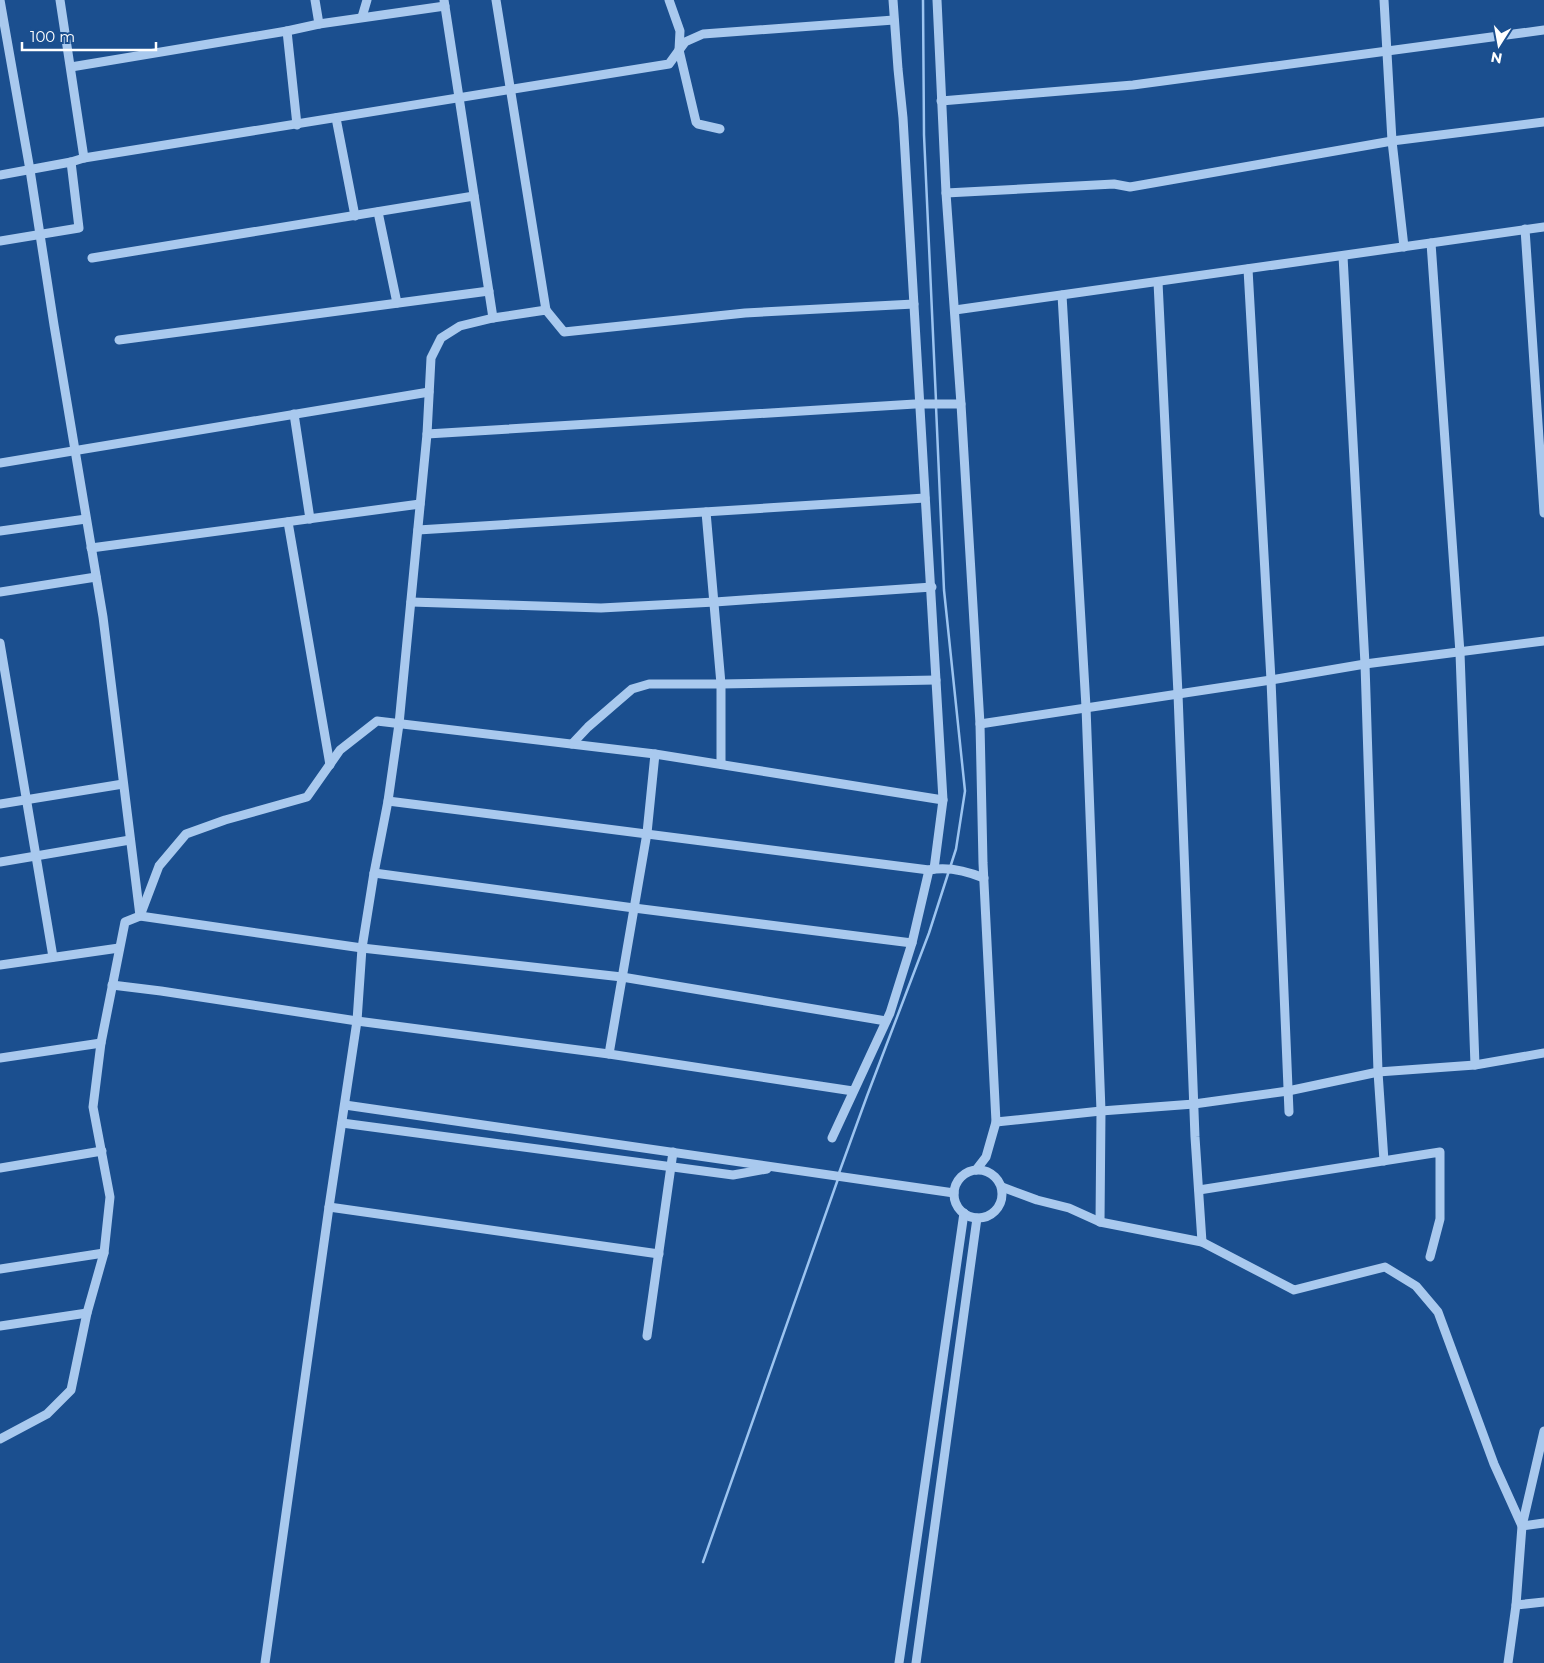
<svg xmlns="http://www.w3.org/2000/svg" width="1544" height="1663" viewBox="0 0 1544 1663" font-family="Montserrat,sans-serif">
<rect width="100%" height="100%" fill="#1b4f8f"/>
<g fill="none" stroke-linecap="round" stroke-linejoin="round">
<g stroke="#9cc4f0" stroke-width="2.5">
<path d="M 923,0 L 924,135 L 936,401"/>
<path d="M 839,1173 L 867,1096 L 929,933 L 956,849 L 965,791 L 944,590 L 936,406"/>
<path d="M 703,1562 L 838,1179"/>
</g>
<g stroke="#a9c9ee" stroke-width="9">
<path d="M 0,0 L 30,170 L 54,325 L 103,617 L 140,916 L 362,948 L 622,977 L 886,1021"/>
<path d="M 60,0 L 84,158"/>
<path d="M 444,0 L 493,318"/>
<path d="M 496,0 L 546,310"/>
<path d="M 669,0 L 680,31 L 679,50 L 696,122 L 698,124 L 720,129"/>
<path d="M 893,0 L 898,69 L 903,118 L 943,800 L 934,869"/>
<path d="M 937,0 L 946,193 L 961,404 L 980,724 L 983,863 L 996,1122 L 986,1157 L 976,1170"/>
<path d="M 1384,0 L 1392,141 L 1404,247"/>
<path d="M 362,17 L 367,0"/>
<path d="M 319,24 L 445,6"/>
<path d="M 71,67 L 287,31"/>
<path d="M 941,101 L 1133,85 L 1544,30"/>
<path d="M 336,118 L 355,216"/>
<path d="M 297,125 L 287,31 L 319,24 L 315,0"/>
<path d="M 0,175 L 71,162 L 84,158 L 669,64 L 685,42 L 703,34 L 894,20"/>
<path d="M 946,193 L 1114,184 L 1130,187 L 1392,141 L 1544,122"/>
<path d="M 378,212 L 397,303"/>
<path d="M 1525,229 L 1544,513"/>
<path d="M 0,241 L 79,228 L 71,162"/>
<path d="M 1431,243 L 1460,653 L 1475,1065"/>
<path d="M 1343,256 L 1365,664 L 1378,1072 L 1384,1161"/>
<path d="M 92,258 L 474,196"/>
<path d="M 1248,269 L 1271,680 L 1289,1112"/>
<path d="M 1158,282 L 1178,694 L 1195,1137 L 1202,1242"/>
<path d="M 1062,295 L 1086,707 L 1101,1111 L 1100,1222"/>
<path d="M 955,310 L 1544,227"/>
<path d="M 119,340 L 489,291"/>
<path d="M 294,414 L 310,519"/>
<path d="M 427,434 L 915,404 L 961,404"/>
<path d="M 0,463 L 429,392"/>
<path d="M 706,512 L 721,684 L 721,764"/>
<path d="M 288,522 L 330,765"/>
<path d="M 418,530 L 925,498"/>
<path d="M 0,531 L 86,519"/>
<path d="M 91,548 L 420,504"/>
<path d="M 0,592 L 96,577"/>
<path d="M 411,602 L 601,608 L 715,602 L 932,587"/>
<path d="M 0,643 L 53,957"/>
<path d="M 980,724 L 1271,680 L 1365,664 L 1544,641"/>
<path d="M 572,744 L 588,727 L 632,689 L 649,684 L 721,684 L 936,680"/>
<path d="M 388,801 L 929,870 C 948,866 967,871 984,878"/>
<path d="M 0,804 L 123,784"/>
<path d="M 0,862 L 130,840"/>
<path d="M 374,873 L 634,908 L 912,943"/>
<path d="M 0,965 L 119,948"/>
<path d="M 112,985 L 161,991 L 357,1021 L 609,1054 L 853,1091"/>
<path d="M 609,1054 L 647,833 L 655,754"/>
<path d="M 0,1058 L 101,1043"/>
<path d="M 345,1105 L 954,1193"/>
<path d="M 996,1122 L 1101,1111 L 1194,1104 L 1288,1091 L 1378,1072 L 1475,1065 L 1544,1053"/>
<path d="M 342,1123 L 733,1175 L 767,1169"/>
<path d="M 832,1138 L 890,1013 L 912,943 L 929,870"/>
<path d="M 0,1168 L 102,1151"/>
<circle cx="978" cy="1194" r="24"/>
<path d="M 1002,1187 L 1037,1200 L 1069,1208 L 1100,1222 L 1202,1242 L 1294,1290 L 1385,1267 L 1416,1286 L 1438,1312 L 1494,1464 L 1522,1526 L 1544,1523"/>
<path d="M 1199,1190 L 1440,1152 L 1440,1219 L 1430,1257"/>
<path d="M 329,1207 L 659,1254"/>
<path d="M 0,1269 L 104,1253"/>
<path d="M 0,1326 L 87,1313"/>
<path d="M 647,1336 L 673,1152"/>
<path d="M 0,1439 L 47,1414 L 71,1390 L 87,1313 L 104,1253 L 110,1197 L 93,1107 L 101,1043 L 125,922 L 140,916 L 159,866 L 186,834 L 225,820 L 307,797 L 340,750 L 377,721 L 655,754 L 943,800"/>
<path d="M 1516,1605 L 1544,1602"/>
<path d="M 265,1663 L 329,1207 L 357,1021 L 362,948 L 374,873 L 388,801 L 399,724 L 427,434 L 431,358 L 441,338 L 460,326 L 493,318 L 546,310 L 564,332 L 745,313 L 914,304"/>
<path d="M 899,1663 L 964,1213"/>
<path d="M 916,1663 L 977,1218"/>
<path d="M 1508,1663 L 1516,1605 L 1522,1526 L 1544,1431"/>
</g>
</g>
<g transform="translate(1499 45) rotate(191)" stroke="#1b4f8f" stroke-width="4" paint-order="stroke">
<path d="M0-4L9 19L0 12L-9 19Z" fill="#ffffff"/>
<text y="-8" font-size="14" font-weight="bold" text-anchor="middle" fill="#ffffff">N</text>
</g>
<path d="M22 42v8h134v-8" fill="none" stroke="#ffffff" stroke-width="2.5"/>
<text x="30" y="42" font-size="15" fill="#ffffff" stroke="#1b4f8f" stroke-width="4" paint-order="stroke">100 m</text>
</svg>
